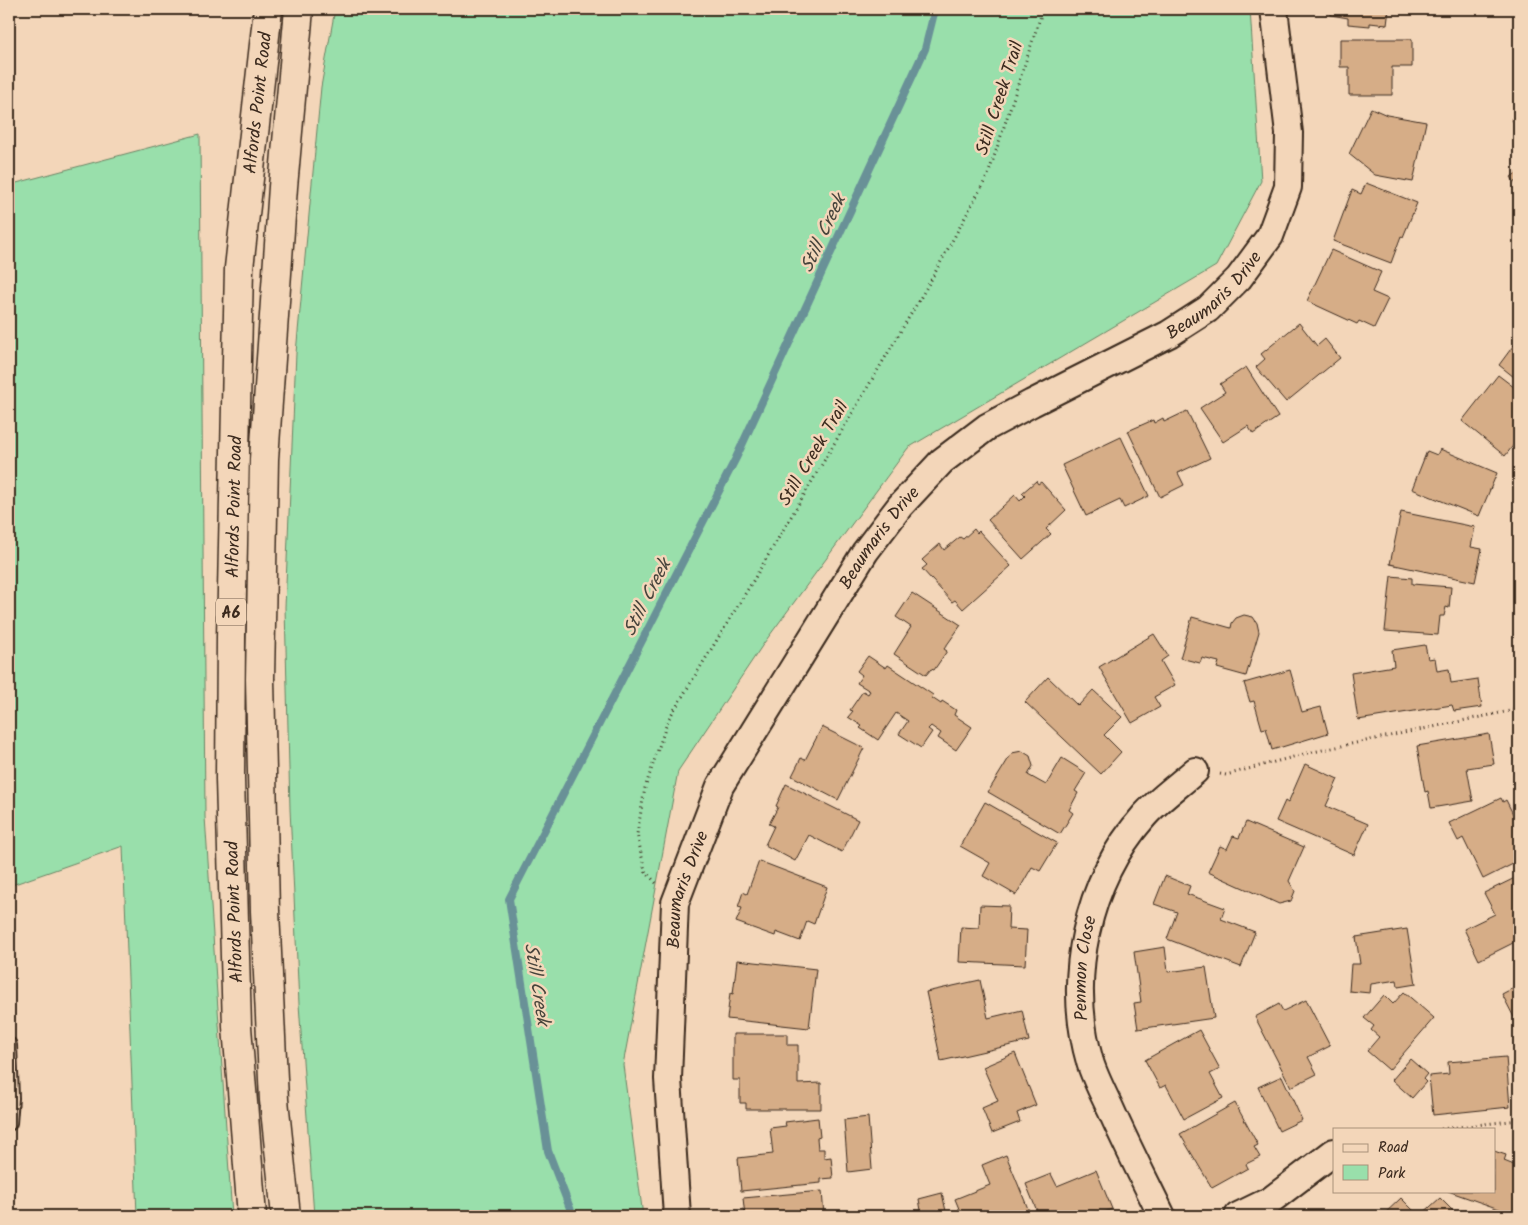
<svg xmlns="http://www.w3.org/2000/svg" width="1528" height="1225" viewBox="0 0 1528 1225" font-family="Kalam,sans-serif">
<rect width="100%" height="100%" fill="#f3d6b9"/>
<filter id="ink" filterUnits="userSpaceOnUse"><feTurbulence type="fractalNoise" baseFrequency=".02" numOctaves="2"/><feDisplacementMap in="SourceGraphic" scale="10" xChannelSelector="R" yChannelSelector="G"/><feConvolveMatrix kernelMatrix="1 2 1 2 8 2 1 2 1" color-interpolation-filters="sRGB"/></filter>
<g filter="url(#ink)">
<g fill="#99dfab" stroke="#6a8464">
<path d="M 335,9 L 1250,9 L 1261,181 L 1216,266 L 908,448 L 764,643 L 678,771 L 623,1065 L 643,1216 L 314,1216 L 299,1004 L 290,809 L 285,607 L 296,353 L 321,87 Z"/>
<path d="M 200,134 L 205,817 L 232,1216 L 137,1216 L 123,846 L 9,886 L 9,185 Z"/>
</g>
<g fill="none" stroke-linecap="round" stroke-linejoin="round">
<path stroke="#699197" stroke-width="8" d="M 573,1216 L 548,1151 L 509,899 L 736,458 L 925,49 L 935,9"/>
</g>
<g fill="#d6ad87" stroke="#3b2a1e">
<path d="M 1331,9 L 1389,9 L 1387,25 L 1370,23 L 1370,26 L 1348,24 L 1348,18 L 1331,15 Z"/>
<path d="M 1340,39 L 1412,39 L 1412,67 L 1392,67 L 1392,95 L 1349,95 L 1349,67 L 1340,67 Z"/>
<path d="M 1371,108 L 1387,115 L 1426,122 L 1413,182 L 1375,175 L 1349,154 Z"/>
<path d="M 1519,111 L 1519,128 L 1511,119 Z"/>
<path d="M 1519,171 L 1519,188 L 1511,177 Z"/>
<path d="M 1366,183 L 1417,203 L 1403,237 L 1401,236 L 1391,263 L 1333,241 L 1352,190 L 1361,194 Z"/>
<path d="M 1331,250 L 1381,272 L 1372,292 L 1388,299 L 1374,328 L 1359,321 L 1357,324 L 1307,301 Z"/>
<path d="M 1299,323 L 1317,346 L 1325,339 L 1340,358 L 1286,402 L 1256,367 L 1265,359 L 1261,354 Z"/>
<path d="M 1519,338 L 1519,381 L 1499,365 Z"/>
<path d="M 1246,367 L 1278,417 L 1253,434 L 1248,426 L 1223,442 L 1200,408 L 1225,392 L 1220,384 Z"/>
<path d="M 1498,375 L 1519,391 L 1518,429 L 1519,438 L 1505,456 L 1462,421 Z"/>
<path d="M 1187,411 L 1210,458 L 1178,473 L 1184,485 L 1160,497 L 1128,431 L 1153,420 L 1154,423 L 1163,418 L 1164,422 Z"/>
<path d="M 1121,437 L 1149,496 L 1124,508 L 1120,500 L 1086,516 L 1062,465 Z"/>
<path d="M 1440,449 L 1497,473 L 1479,516 L 1412,489 L 1427,451 L 1437,455 Z"/>
<path d="M 1036,481 L 1038,484 L 1041,482 L 1066,510 L 1046,529 L 1051,534 L 1023,559 L 988,520 L 1015,495 L 1020,501 L 1025,496 L 1022,493 Z"/>
<path d="M 1401,512 L 1475,527 L 1471,547 L 1482,549 L 1475,582 L 1390,564 Z"/>
<path d="M 974,529 L 977,533 L 979,531 L 1011,566 L 963,609 L 955,600 L 952,602 L 922,569 L 927,565 L 922,560 L 940,544 L 944,550 L 960,537 L 963,539 Z"/>
<path d="M 1391,576 L 1412,578 L 1412,584 L 1451,587 L 1449,608 L 1446,607 L 1444,616 L 1440,616 L 1438,635 L 1385,631 Z"/>
<path d="M 912,593 L 961,625 L 944,649 L 947,651 L 934,670 L 931,669 L 926,675 L 894,654 L 911,627 L 896,617 Z"/>
<path d="M 1244,615 L 1253,617 L 1257,623 L 1259,632 L 1246,676 L 1217,668 L 1219,662 L 1202,658 L 1200,663 L 1180,658 L 1192,617 L 1231,628 L 1232,623 L 1236,618 Z"/>
<path d="M 1154,634 L 1168,656 L 1161,661 L 1175,685 L 1154,697 L 1160,707 L 1132,723 L 1099,667 Z"/>
<path d="M 1425,645 L 1428,659 L 1435,658 L 1437,671 L 1449,669 L 1451,683 L 1478,679 L 1482,707 L 1454,711 L 1452,705 L 1358,720 L 1351,673 L 1394,666 L 1392,650 Z"/>
<path d="M 868,656 L 886,668 L 888,665 L 933,695 L 932,698 L 941,704 L 942,701 L 956,710 L 954,715 L 972,727 L 956,750 L 938,738 L 941,733 L 931,726 L 928,729 L 932,732 L 921,748 L 899,734 L 908,721 L 896,713 L 878,740 L 860,728 L 862,726 L 848,717 L 853,711 L 850,710 L 863,691 L 868,694 L 870,691 L 857,683 L 862,675 L 857,671 Z"/>
<path d="M 1290,670 L 1302,712 L 1321,707 L 1328,733 L 1272,750 L 1266,728 L 1262,729 L 1254,701 L 1250,702 L 1244,683 Z"/>
<path d="M 1048,677 L 1078,706 L 1093,690 L 1122,717 L 1104,735 L 1121,752 L 1101,774 L 1025,702 Z"/>
<path d="M 822,727 L 864,748 L 838,800 L 792,776 L 801,758 L 805,760 Z"/>
<path d="M 1489,734 L 1494,764 L 1467,768 L 1473,801 L 1431,808 L 1428,791 L 1425,792 L 1417,746 Z"/>
<path d="M 1022,751 L 1030,756 L 1033,766 L 1028,775 L 1046,785 L 1062,758 L 1086,773 L 1075,791 L 1078,793 L 1069,810 L 1073,813 L 1060,834 L 988,792 L 1012,753 Z"/>
<path d="M 1305,764 L 1338,779 L 1326,806 L 1368,824 L 1354,855 L 1276,821 L 1285,801 L 1288,803 Z"/>
<path d="M 786,784 L 858,820 L 842,852 L 809,835 L 795,861 L 765,845 L 774,826 L 769,824 L 778,807 L 776,806 Z"/>
<path d="M 1501,798 L 1503,802 L 1506,800 L 1513,814 L 1519,817 L 1519,861 L 1483,879 L 1463,838 L 1458,841 L 1449,823 Z"/>
<path d="M 985,802 L 1057,843 L 1040,871 L 1032,867 L 1016,895 L 983,876 L 990,863 L 960,846 Z"/>
<path d="M 1246,822 L 1304,847 L 1289,881 L 1295,891 L 1291,901 L 1279,904 L 1208,872 L 1220,846 L 1227,849 L 1233,836 L 1239,838 Z"/>
<path d="M 759,861 L 827,887 L 814,924 L 807,921 L 800,941 L 776,932 L 775,936 L 736,922 L 742,908 L 738,907 L 743,892 L 747,894 Z"/>
<path d="M 1165,876 L 1190,886 L 1187,894 L 1225,908 L 1221,919 L 1255,932 L 1241,967 L 1167,939 L 1177,912 L 1154,904 Z"/>
<path d="M 1519,876 L 1519,940 L 1479,960 L 1464,929 L 1495,914 L 1484,893 Z"/>
<path d="M 980,905 L 1009,906 L 1008,929 L 1027,930 L 1025,965 L 959,962 L 961,927 L 979,928 Z"/>
<path d="M 1407,929 L 1416,984 L 1398,987 L 1397,980 L 1371,984 L 1370,993 L 1349,991 L 1351,964 L 1360,964 L 1356,937 Z"/>
<path d="M 1165,947 L 1168,972 L 1206,967 L 1214,1018 L 1138,1029 L 1134,1003 L 1141,1002 L 1134,952 Z"/>
<path d="M 737,960 L 816,969 L 809,1028 L 727,1019 L 730,993 L 733,994 Z"/>
<path d="M 980,980 L 988,1018 L 1022,1010 L 1029,1041 L 941,1061 L 926,992 Z"/>
<path d="M 1519,985 L 1519,1027 L 1502,994 Z"/>
<path d="M 1404,992 L 1434,1018 L 1389,1070 L 1367,1051 L 1379,1037 L 1371,1030 L 1374,1026 L 1364,1018 L 1384,995 L 1393,1004 Z"/>
<path d="M 1306,1000 L 1330,1046 L 1308,1057 L 1317,1074 L 1291,1087 L 1255,1017 L 1279,1004 L 1283,1011 Z"/>
<path d="M 1199,1030 L 1220,1069 L 1210,1074 L 1223,1098 L 1184,1119 L 1166,1085 L 1160,1088 L 1145,1060 Z"/>
<path d="M 733,1034 L 787,1034 L 787,1045 L 798,1045 L 798,1084 L 821,1083 L 821,1109 L 746,1109 L 746,1103 L 740,1103 L 740,1080 L 733,1080 Z"/>
<path d="M 1015,1053 L 1036,1105 L 1017,1113 L 1020,1122 L 992,1133 L 982,1108 L 998,1101 L 983,1067 Z"/>
<path d="M 1506,1057 L 1510,1107 L 1433,1115 L 1429,1076 L 1449,1074 L 1448,1062 Z"/>
<path d="M 1410,1059 L 1427,1074 L 1423,1079 L 1426,1082 L 1412,1098 L 1392,1080 Z"/>
<path d="M 1282,1076 L 1302,1120 L 1279,1131 L 1258,1087 Z"/>
<path d="M 1235,1103 L 1258,1145 L 1254,1147 L 1260,1157 L 1246,1164 L 1248,1168 L 1212,1188 L 1180,1134 Z"/>
<path d="M 868,1117 L 872,1169 L 848,1172 L 844,1120 Z"/>
<path d="M 818,1118 L 820,1137 L 817,1138 L 818,1149 L 824,1149 L 824,1158 L 831,1157 L 833,1178 L 821,1179 L 821,1183 L 741,1191 L 738,1158 L 773,1154 L 770,1128 L 786,1126 L 785,1122 Z"/>
<path d="M 1494,1151 L 1506,1155 L 1504,1161 L 1519,1167 L 1519,1216 L 1448,1191 L 1494,1191 Z"/>
<path d="M 1006,1155 L 1031,1216 L 962,1216 L 955,1199 L 990,1185 L 982,1165 Z"/>
<path d="M 1096,1170 L 1112,1209 L 1094,1216 L 1039,1216 L 1026,1184 L 1051,1174 L 1057,1186 Z"/>
<path d="M 822,1191 L 824,1216 L 745,1216 L 743,1198 Z"/>
<path d="M 942,1193 L 947,1216 L 922,1216 L 919,1199 Z"/>
<path d="M 1401,1198 L 1419,1216 L 1382,1216 Z"/>
<path d="M 1440,1198 L 1458,1216 L 1420,1216 Z"/>
</g>
<g fill="none" stroke-linecap="round" stroke-linejoin="round">
<defs>
<path id="service" d="M 9,1045 L 11,1098 L 9,1123"/>
<g id="minor">
<path id="s1" d="M 677,1216 L 668,1079 L 675,903 L 720,786 L 865,552 L 900,506 L 942,461 L 987,427 L 1032,403 L 1169,334 L 1208,309 L 1239,278 L 1270,236 L 1288,187 L 1289,133 L 1274,9"/>
<path id="s2" d="M 1162,1216 C 1145,1181 1127,1146 1111,1110 C 1104,1095 1095,1078 1090,1062 C 1066,978 1086,882 1144,816 C 1158,800 1178,786 1195,771"/>
<path d="M 1238,1216 L 1271,1200 L 1334,1152"/>
</g>
<g id="trunk">
<path id="s3" d="M 252,1216 L 237,1027 L 230,779 L 231,637 L 239,268 L 268,9"/>
<path d="M 286,1216 L 274,1100 L 265,911 L 260,679 L 264,459 L 283,187 L 299,9"/>
</g>
</defs>
<use href="#service" stroke="#3b2a1e" stroke-width="18"/>
<use href="#minor" stroke="#3b2a1e" stroke-width="30"/>
<use href="#trunk" stroke="#3b2a1e" stroke-width="31"/>
<g stroke="#3b2a1e" stroke-width="3" stroke-dasharray="1 4" stroke-linecap="butt">
<path d="M 1220,774 L 1226,775 L 1308,753 L 1519,709"/>
<path d="M 656,883 L 645,871 L 637,834 L 645,788 L 668,720 L 753,581 L 931,280 L 988,175 L 1043,9"/>
<path d="M 1441,1129 L 1519,1120"/>
</g>
<use href="#service" stroke="#f3d6b9" stroke-width="14"/>
<use href="#minor" stroke="#f3d6b9" stroke-width="26"/>
<use href="#trunk" stroke="#f3d6b9" stroke-width="28"/>
</g>
</g>
<g text-anchor="middle" stroke-width="5" stroke-linejoin="round" paint-order="stroke">
<rect fill="#f3d6b9" stroke="#725e4c" stroke-width="1" x="216" y="598.5" width="30" height="27" rx="4"/>
<g font-size="16" font-weight="bold" fill="#3b2a1e">
<text x="231" y="618">A6</text>
</g>
<g font-size="18" fill="#3b2a1e" stroke="#f3d6b9">
<text transform="translate(999 98) rotate(-72)" y="6">Still Creek Trail</text>
<text dy="6" stroke="none"><textPath href="#s3" startOffset="1115">Alfords Point Road</textPath></text>
<text dy="6" stroke="none"><textPath href="#s1" startOffset="1154">Beaumaris Drive</textPath></text>
<text transform="translate(813 453) rotate(-59)" y="6">Still Creek Trail</text>
<text dy="6" stroke="none"><textPath href="#s3" startOffset="710">Alfords Point Road</textPath></text>
<text dy="6" stroke="none"><textPath href="#s1" startOffset="734">Beaumaris Drive</textPath></text>
<text dy="6" stroke="none"><textPath href="#s1" startOffset="329">Beaumaris Drive</textPath></text>
<text transform="translate(234 912) rotate(-92)" y="6">Alfords Point Road</text>
<text dy="6" stroke="none"><textPath href="#s2" startOffset="265">Penmon Close</textPath></text>
</g>
<g font-size="19" font-style="italic" fill="#47443c" stroke="#f3d6b9">
<text transform="translate(822 233) rotate(-65)" y="7">Still Creek</text>
<text transform="translate(646 597) rotate(-63)" y="7">Still Creek</text>
<text transform="translate(538 984) rotate(81)" y="7">Still Creek</text>
</g>
</g>
<rect width="1528" height="1225" fill="none" stroke="#f3d6b9" stroke-width="30"/>
<rect x="15" y="15" width="1498" height="1195" fill="none" stroke="#3b2a1e" stroke-width="2" filter="url(#ink)"/>
<rect x="1333" y="1128" width="162" height="65" fill="#f3d6b9" stroke="#a9917b"/>
<rect x="1343" y="1144" width="25" height="8" fill="#f3d6b9" stroke="#a9917b"/>
<text x="1378" y="1152" font-size="15" fill="#3b2a1e">Road</text>
<rect x="1343" y="1165" width="25" height="15" fill="#99dfab" stroke="#a9917b"/>
<text x="1378" y="1178" font-size="15" fill="#3b2a1e">Park</text>
</svg>
